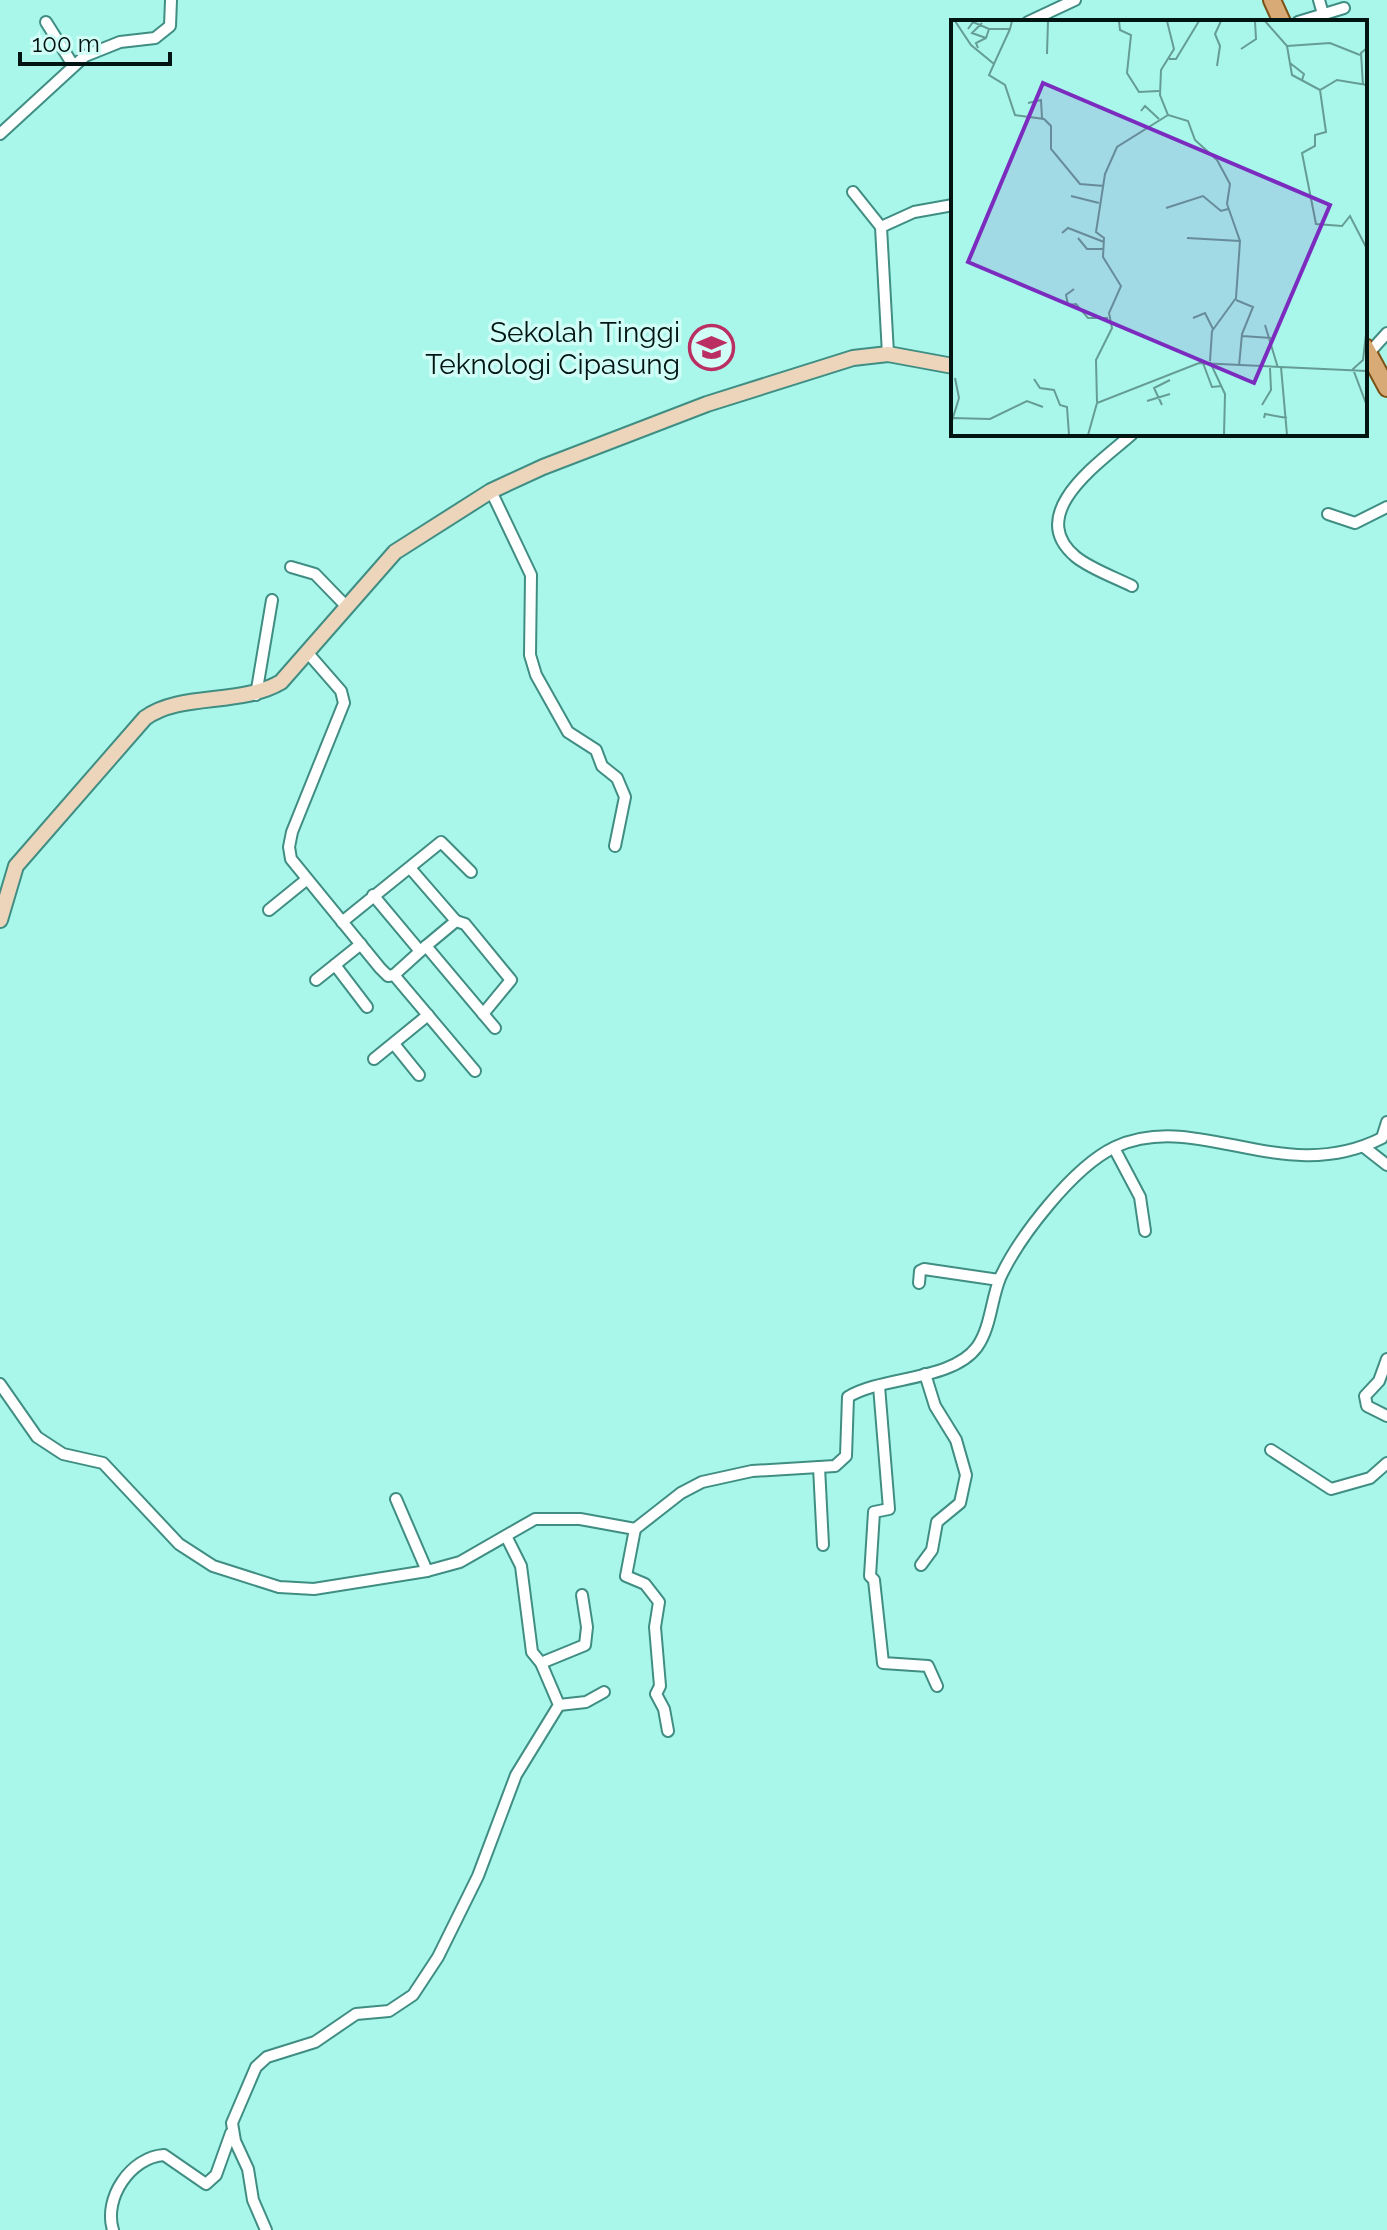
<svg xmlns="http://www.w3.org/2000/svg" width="1387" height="2230" viewBox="0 0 1387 2230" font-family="Raleway,sans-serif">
<rect width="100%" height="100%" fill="#a9f7eb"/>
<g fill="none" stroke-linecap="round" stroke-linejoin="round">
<defs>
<g id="street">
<path d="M 1319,0 L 1323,14"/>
<path d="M 46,22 L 73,65"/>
<path d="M 1028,22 L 1075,0"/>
<path d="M 1298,22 L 1344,8"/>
<path d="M 0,134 L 85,56 L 120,42 L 155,38 L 170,26 L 171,0"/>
<path d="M 853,192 L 881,227"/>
<path d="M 888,354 L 881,227 L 914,212 L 953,205"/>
<path d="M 1368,354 L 1387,333"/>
<path d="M 1132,434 C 1102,461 1023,513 1076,557 C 1091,569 1114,577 1132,586"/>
<path d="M 491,491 L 531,575 L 530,655 L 536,675 L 568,732 L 596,750 L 602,766 L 617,778 L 625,797 L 615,846"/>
<path d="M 1328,514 L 1355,523 L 1387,507"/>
<path d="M 291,567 L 315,574 L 347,607"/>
<path d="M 307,652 L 341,691 L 344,703 L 292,832 L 289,847 L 291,859 L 380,968 L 388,976 L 394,975 L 475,1071"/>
<path d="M 256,695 L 272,600"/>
<path d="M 410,868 L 456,921"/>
<path d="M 373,895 L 419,950"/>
<path d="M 269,910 L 306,880"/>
<path d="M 342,922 L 441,842 L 471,872"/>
<path d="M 426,946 L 456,921 L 465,924 L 511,980 L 483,1014"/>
<path d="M 335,965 L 367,1007"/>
<path d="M 394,975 L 426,946 L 495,1028"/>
<path d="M 316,980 L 361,944"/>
<path d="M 394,1044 L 419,1075"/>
<path d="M 374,1059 L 428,1015"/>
<path d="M 1364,1147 L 1387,1165"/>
<path d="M 1114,1148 L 1140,1197 L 1145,1231"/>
<path d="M 919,1283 L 920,1271 L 924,1269 L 999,1280"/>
<path d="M 1387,1359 L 1379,1381 L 1365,1396 L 1367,1406 L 1387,1416"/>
<path d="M 0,1384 L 37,1437 L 63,1454 L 103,1463 L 179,1544 L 213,1566 L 279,1587 L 314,1589 L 427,1571 L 460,1562 L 535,1519 L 580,1519 L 635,1529 L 681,1493 L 702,1482 L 752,1471 L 835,1466 L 846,1456 L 848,1397 C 882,1376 952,1381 977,1347 C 991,1327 991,1300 1000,1278 C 1019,1237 1073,1167 1115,1147 C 1198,1109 1283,1188 1382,1138 L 1387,1122"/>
<path d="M 879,1386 L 889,1509 L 874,1512 L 870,1576 L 874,1580 L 883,1663 L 928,1666 L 937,1686"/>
<path d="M 1271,1450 L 1331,1489 L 1370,1478 L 1387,1463"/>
<path d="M 819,1467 L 823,1545"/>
<path d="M 396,1499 L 427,1571"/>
<path d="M 635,1529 L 626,1576 L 645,1584 L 659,1602 L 655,1627 L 660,1686 L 656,1694 L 664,1709 L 668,1731"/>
<path d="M 921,1565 L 932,1550 L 937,1522 L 960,1503 L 966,1475 L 956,1440 L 935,1406 L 925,1374"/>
<path d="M 541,1663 L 585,1645 L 587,1627 L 582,1595"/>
<path d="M 559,1705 L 586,1702 L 604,1692"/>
<path d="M 113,2230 C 103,2198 131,2157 164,2155 L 206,2184 L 216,2175 L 231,2133"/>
<path d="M 266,2230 L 253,2200 L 248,2169 L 235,2141 L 232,2123 L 256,2067 L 267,2057 L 315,2042 L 356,2014 L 389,2011 L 413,1995 L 438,1957 L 478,1876 L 516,1775 L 559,1705 L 541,1663 L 532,1652 L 521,1566 L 507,1538"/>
</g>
<path id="secondary" d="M 0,920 L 16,866 L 145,718 C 181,692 240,706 281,682 L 395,552 L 491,491 L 543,467 L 707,404 L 853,358 L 888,354 L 953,366"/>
<g id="primary">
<path d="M 1272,0 L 1282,22"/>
<path d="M 1365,347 L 1387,388"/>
</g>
</defs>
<use href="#street" stroke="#408e83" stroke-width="14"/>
<use href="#secondary" stroke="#408e83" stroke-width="18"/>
<use href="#primary" stroke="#7c5218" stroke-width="20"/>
<use href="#street" stroke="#fff" stroke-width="10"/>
<use href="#secondary" stroke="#ecd5bb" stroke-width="14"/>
<use href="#primary" stroke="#d8ab76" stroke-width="16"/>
</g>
<defs>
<symbol id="school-ring" viewBox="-11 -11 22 22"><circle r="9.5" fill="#d0fef6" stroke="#bb2e62" stroke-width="1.5"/><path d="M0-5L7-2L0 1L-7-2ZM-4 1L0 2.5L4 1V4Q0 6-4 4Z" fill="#bb2e62"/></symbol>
</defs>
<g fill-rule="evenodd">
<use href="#school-ring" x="686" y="322" width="51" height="51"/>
</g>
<g text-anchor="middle" stroke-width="7" stroke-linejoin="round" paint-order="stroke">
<g font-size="28" fill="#001411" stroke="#d0fef6" text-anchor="end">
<text x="680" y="342">Sekolah Tinggi<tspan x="680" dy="32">Teknologi Cipasung</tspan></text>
</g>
</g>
<g transform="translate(951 20)">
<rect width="416" height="416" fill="#a9f7eb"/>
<path fill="none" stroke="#659c94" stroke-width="2" d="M 4,1 L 20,25 L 43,44 L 59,9M 168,1 L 169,10 L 180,15 L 176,53 L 188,72 L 208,71M 216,1 L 223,29 L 210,50 L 209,75 L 217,95 L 237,101 L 244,120 L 266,140 L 279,164 L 276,184 L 289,221 L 285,278 L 261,311 L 259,341M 314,1 L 336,26 L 341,55 L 369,70 L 386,60 L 416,65M 31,3 L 21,13 L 35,18M 17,9 L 22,2 L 38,9 L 59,9 L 61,1M 336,26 L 379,23 L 409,35M 27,28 L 25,23 L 35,18 L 38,9M 290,29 L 305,19 L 304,1M 96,34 L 97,1M 218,39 L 225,39 L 248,1M 339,43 L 353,54 L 351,60M 43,44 L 38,55 L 54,65 L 64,95 L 93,99 L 100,106 L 100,129 L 129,164 L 153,166M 266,46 L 269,26 L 264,14 L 270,1M 412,66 L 410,33 L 416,28M 369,70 L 375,112 L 364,115 L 364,126 L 351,133 L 365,204 L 391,206 L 399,196 L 416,229M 77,83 L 90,80 L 91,98M 190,91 L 194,86 L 208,99M 120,176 L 148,183M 215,188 L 252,176 L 270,191 L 277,189M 111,213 L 117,208 L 153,222M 127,218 L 136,229 L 152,229M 236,218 L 289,221M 123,269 L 115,275 L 117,285 L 125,284 L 137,298 L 157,298M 285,280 L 302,287 L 291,314 L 288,346M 0,285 L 0,344M 242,298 L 254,293 L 262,309M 314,305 L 327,348M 416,306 L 412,340 L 402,349 L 416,386M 291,316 L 320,318M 259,342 L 274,374 L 273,415M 252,343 L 261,367 L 271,366M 330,347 L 336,415M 83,359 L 89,368 L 103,370 L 109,385 L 116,387 L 118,415M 196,381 L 219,374M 146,382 L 145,340 L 161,308 L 158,293 L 170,266 L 152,237 L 153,218 L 145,212 L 154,154 L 166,127 L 217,95M 211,385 L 203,368 L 219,360M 311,385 L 320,370 L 319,348M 1,398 L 39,399 L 76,381 L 92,387M 313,398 L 314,394 L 336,398M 0,404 L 8,378 L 4,358M 137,415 L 146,383 L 248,343 L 416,351"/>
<path fill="#7b2cbf" fill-opacity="0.15" stroke="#7b2cbf" stroke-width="4" d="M 92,63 L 379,185 L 303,363 L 17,242 Z"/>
<rect width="416" height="416" fill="none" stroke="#001411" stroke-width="4"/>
</g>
<path d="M20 52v12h150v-12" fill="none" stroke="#001411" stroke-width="4"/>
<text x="32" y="52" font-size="24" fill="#001411" stroke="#d0fef6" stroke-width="6" paint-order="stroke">100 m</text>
</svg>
